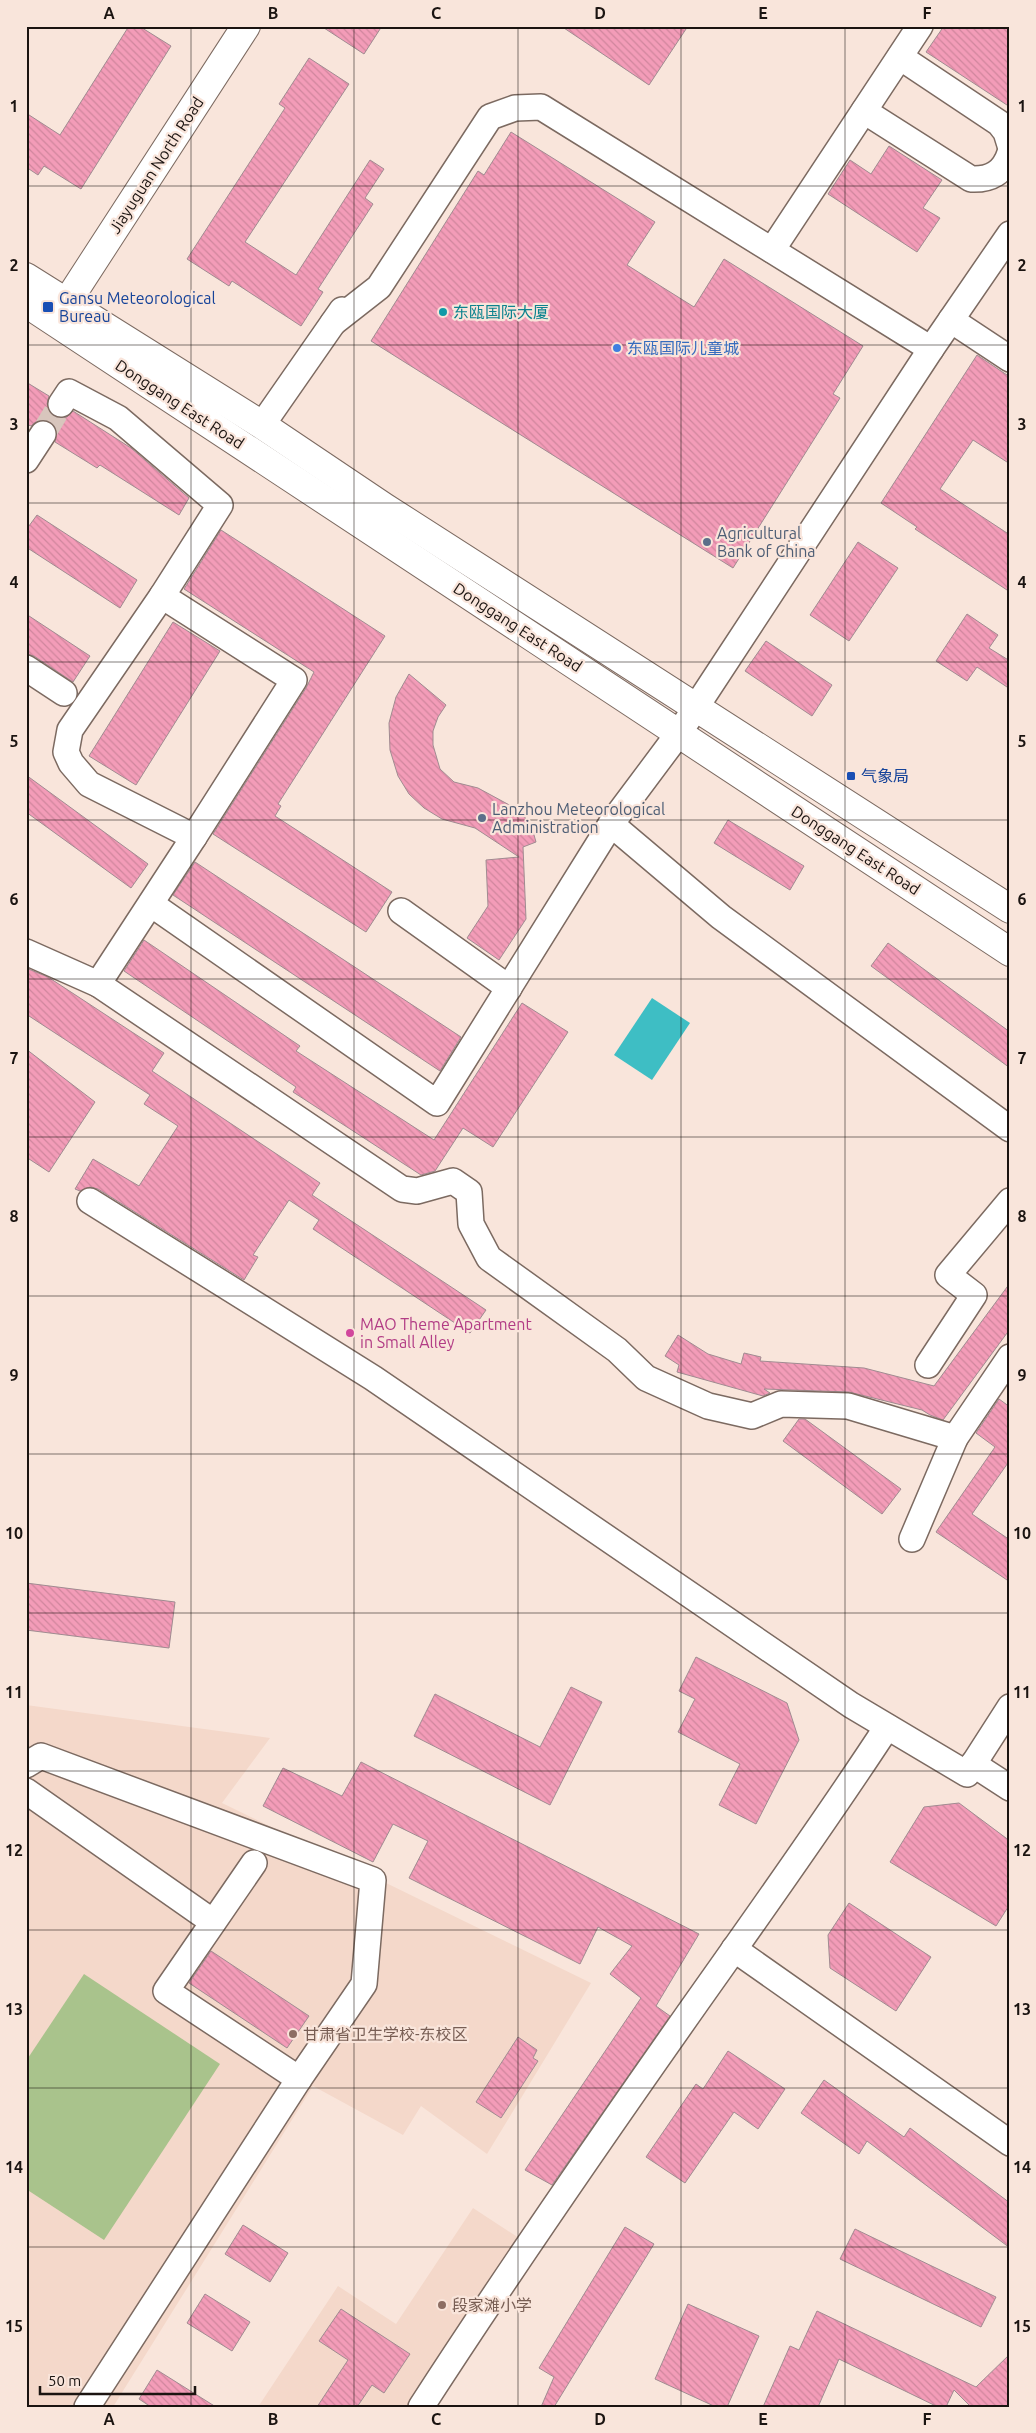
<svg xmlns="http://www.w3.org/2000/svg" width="1036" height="2433" viewBox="0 0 1036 2433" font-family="Ubuntu,'Noto Sans SC',sans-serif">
<defs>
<pattern id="building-back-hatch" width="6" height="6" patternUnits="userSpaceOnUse" patternTransform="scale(1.25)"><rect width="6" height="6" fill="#f39cb8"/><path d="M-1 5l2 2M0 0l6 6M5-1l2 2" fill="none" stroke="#d0869d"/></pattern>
</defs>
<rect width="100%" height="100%" fill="#f9e5db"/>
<g fill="#f4d8ca">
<path d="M 26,1705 L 270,1738 L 222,1803 L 591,1983 L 487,2154 L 421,2106 L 403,2135 L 313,2086 L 113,2407 L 26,2407 Z"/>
<path d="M 473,2208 L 519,2238 L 408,2407 L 258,2407 L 338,2286 L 396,2324 Z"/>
</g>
<path fill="#a9c38c" d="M 84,1974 L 220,2064 L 104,2240 L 26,2189 L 26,2061 Z"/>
<path fill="#3ebec4" d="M 652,998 L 690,1023 L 652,1080 L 614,1055 Z"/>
<g fill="url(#building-back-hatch)" stroke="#a08b91">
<path d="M 129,26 L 139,26 L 171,46 L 81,189 L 44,166 L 38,175 L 26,167 L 26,113 L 60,135 Z"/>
<path d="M 321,26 L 382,26 L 364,54 Z"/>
<path d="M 561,26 L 688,26 L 649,85 Z"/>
<path d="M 944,26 L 1010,26 L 1010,107 L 926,52 Z"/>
<path d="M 309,58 L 349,84 L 245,242 L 296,275 L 370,160 L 384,169 L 365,198 L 373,204 L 318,289 L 323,292 L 301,326 L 232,281 L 229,286 L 187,259 L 285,108 L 279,104 Z"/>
<path d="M 511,132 L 655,222 L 627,265 L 694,307 L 724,259 L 863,346 L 833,394 L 840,398 L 733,568 L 371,341 L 478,171 L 484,175 Z"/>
<path d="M 889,146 L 942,180 L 923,208 L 940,218 L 917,252 L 828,194 L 850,160 L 871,174 Z"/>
<path d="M 977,355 L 1010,377 L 1010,464 L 973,440 L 940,489 L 1010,535 L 1010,592 L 915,529 L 917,527 L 881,503 Z"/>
<path d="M 26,382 L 49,396 L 47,404 L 53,416 L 60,418 L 67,417 L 73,411 L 131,448 L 189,498 L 179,515 L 100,465 L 97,468 L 55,442 L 56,428 L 50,422 L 37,421 L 31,426 L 26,424 Z"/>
<path d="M 37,515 L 137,580 L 120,608 L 26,547 L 26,530 Z"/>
<path d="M 221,530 L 385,636 L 278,804 L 281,806 L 275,816 L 392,892 L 366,932 L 213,834 L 306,688 L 314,672 L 184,589 Z"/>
<path d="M 858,542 L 898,568 L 849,641 L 810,615 Z"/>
<path d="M 26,614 L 90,656 L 73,682 L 34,656 L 26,654 Z"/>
<path d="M 967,614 L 998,635 L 989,648 L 1010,661 L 1010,689 L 977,667 L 967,681 L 936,661 Z"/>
<path d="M 173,622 L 220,651 L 136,785 L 89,756 Z"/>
<path d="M 766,641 L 832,685 L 812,716 L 745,671 Z"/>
<path d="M 409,674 L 446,705 L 438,717 L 433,731 L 433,745 L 440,769 L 454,782 L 478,788 L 513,807 L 524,816 L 532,828 L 536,842 L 523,847 L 526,919 L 499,960 L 467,938 L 488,906 L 486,860 L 519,857 L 475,828 L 442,819 L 424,808 L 409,794 L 398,776 L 390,750 L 389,723 L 396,697 Z"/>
<path d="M 26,775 L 148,864 L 131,888 L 26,812 Z"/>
<path d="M 728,820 L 804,866 L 790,890 L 714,843 Z"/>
<path d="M 195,862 L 461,1037 L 440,1071 L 173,895 Z"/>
<path d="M 144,940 L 300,1046 L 296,1051 L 434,1140 L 522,1003 L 568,1032 L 493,1147 L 463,1128 L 435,1171 L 421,1175 L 293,1092 L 296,1087 L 124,971 Z"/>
<path d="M 888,943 L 1010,1032 L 1010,1068 L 871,966 Z"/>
<path d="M 26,968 L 48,977 L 164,1053 L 152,1071 L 320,1183 L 312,1195 L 486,1310 L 470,1333 L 313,1229 L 319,1220 L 289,1200 L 253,1255 L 258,1257 L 244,1280 L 98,1189 L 90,1187 L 80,1191 L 75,1189 L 93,1159 L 139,1186 L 178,1126 L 144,1104 L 150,1095 L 26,1014 Z"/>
<path d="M 26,1049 L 95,1102 L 49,1172 L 26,1157 Z"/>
<path d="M 1010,1283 L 1010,1329 L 943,1420 L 930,1415 L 922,1410 L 849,1392 L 764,1389 L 770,1393 L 763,1396 L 677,1372 L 679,1365 L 665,1356 L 678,1335 L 708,1354 L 741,1364 L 744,1353 L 761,1357 L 760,1361 L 864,1368 L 934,1386 Z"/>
<path d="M 999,1399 L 1010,1407 L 1010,1460 L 972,1514 L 1010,1540 L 1010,1582 L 936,1532 L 995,1447 L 976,1433 Z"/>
<path d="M 799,1419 L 805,1419 L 901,1489 L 882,1514 L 783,1441 Z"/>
<path d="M 26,1583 L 175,1602 L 169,1648 L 26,1630 Z"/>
<path d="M 696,1657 L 787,1703 L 799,1740 L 756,1824 L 719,1805 L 740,1764 L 678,1732 L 695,1699 L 679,1691 Z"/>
<path d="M 571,1687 L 602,1702 L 550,1805 L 414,1736 L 435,1694 L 540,1747 Z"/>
<path d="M 361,1762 L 699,1934 L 656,2006 L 670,2016 L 552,2185 L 525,2170 L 641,1998 L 610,1974 L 632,1946 L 598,1927 L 580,1964 L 409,1878 L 428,1841 L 393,1824 L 373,1862 L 263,1806 L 283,1768 L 342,1796 Z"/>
<path d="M 959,1803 L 1010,1841 L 1010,1904 L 996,1926 L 890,1862 L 924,1807 Z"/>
<path d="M 849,1903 L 931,1957 L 896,2011 L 830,1968 L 828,1935 Z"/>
<path d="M 211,1951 L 309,2016 L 287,2048 L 189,1983 Z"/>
<path d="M 518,2037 L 537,2050 L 533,2058 L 538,2061 L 501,2118 L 476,2102 Z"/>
<path d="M 728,2051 L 785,2089 L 758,2129 L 734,2112 L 685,2183 L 646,2157 L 696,2084 L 703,2089 Z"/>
<path d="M 824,2080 L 904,2137 L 910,2128 L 1010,2203 L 1010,2248 L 867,2141 L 859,2154 L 801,2113 Z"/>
<path d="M 243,2225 L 288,2253 L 270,2282 L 225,2254 Z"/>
<path d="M 625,2227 L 654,2244 L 554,2407 L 541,2407 L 554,2377 L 539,2368 Z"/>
<path d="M 855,2229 L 996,2297 L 981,2327 L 840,2259 Z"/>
<path d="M 205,2294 L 250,2322 L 232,2351 L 187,2323 Z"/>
<path d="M 688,2304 L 759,2336 L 727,2407 L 716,2407 L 655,2379 Z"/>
<path d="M 341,2309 L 410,2354 L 384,2393 L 372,2385 L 357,2407 L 317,2407 L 348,2360 L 319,2341 Z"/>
<path d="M 817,2311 L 976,2387 L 1010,2354 L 1010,2407 L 971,2407 L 954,2390 L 946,2407 L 938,2407 L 839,2359 L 818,2407 L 763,2407 L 790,2346 L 799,2350 Z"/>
<path d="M 157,2370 L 216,2407 L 151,2407 L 139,2399 Z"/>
</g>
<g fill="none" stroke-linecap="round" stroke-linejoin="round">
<path stroke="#d8c6bd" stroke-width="25" stroke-dasharray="25 12" stroke-linecap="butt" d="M 43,434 L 61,404"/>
<defs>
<g id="minor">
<path d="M 900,57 L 999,123 L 1006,132 L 1010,145"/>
<path d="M 864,111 L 971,179 C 991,180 1004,172 1010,153"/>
<path d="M 772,250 L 920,26"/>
<path d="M 951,320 L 1010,359"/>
<path d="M 333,323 L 379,287 L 490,117 L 515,108 L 541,107 L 931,349"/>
<path d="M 61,404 L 69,392 L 118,418 L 220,505 L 162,596 L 70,730 L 66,752 L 71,763 L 89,784 L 194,837 L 98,984 L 402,1189 L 417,1191 L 453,1181 L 469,1192 L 471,1224 L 489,1258 L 617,1350 L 646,1378 L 708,1406 L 752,1416 L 781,1404 L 848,1406 L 955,1438"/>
<path d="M 262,425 L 342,310"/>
<path d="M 26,460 L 43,434"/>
<path d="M 162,596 L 294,680 L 194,837"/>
<path d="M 26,668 L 64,693"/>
<path d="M 611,824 L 721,917 L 1010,1129"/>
<path d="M 151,904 L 437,1103 L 611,824 L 679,733 L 931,349 L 1010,234"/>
<path d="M 401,911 L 509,988"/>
<path d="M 26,952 L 98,984"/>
<path d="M 90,1201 L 373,1378 L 851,1705 L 967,1774 L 1010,1707"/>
<path d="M 928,1365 L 974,1295 L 948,1275 L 1010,1201"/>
<path d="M 912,1539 L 955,1438 L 1010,1357"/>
<path d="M 973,1764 L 1010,1788"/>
<path d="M 26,1765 L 41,1756 L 373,1880 L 364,1984 L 299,2079 L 87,2407"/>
<path d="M 26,1791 L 213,1922"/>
<path d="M 254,1863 L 166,1991 L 299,2079"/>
<path d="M 734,1949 L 1010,2143"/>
<path d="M 421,2407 C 509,2271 601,2138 694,2006 C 759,1914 825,1822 887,1727"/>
</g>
<g id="major">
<path d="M 26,277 L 262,425 L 384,507 L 1010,909"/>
<path d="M 26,303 L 1010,952"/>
<path d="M 56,319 L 246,26"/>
</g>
</defs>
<use href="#minor" stroke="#7c6a61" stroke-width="28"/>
<use href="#major" stroke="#7c6a61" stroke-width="30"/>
<use href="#minor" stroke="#fff" stroke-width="25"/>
<use href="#major" stroke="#fff" stroke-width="28"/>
</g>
<path fill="none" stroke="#1b1411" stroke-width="1" stroke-opacity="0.55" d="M 191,26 L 191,2407M 354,26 L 354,2407M 518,26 L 518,2407M 681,26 L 681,2407M 845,26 L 845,2407M 26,186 L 1010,186M 26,345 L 1010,345M 26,503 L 1010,503M 26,662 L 1010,662M 26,820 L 1010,820M 26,979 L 1010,979M 26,1137 L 1010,1137M 26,1296 L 1010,1296M 26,1454 L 1010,1454M 26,1613 L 1010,1613M 26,1771 L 1010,1771M 26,1930 L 1010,1930M 26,2088 L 1010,2088M 26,2247 L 1010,2247"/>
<g fill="#1a4fb4" stroke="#f9e5db" stroke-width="2">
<rect x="42" y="301" width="12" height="12" rx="2.5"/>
<rect x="846" y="771" width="10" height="10" rx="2.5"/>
</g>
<circle fill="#0f9aa8" stroke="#f9e5db" stroke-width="2" cx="443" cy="312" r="5"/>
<circle fill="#3f7fe0" stroke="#f9e5db" stroke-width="2" cx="617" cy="348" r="5"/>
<g fill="#5c6f8a" stroke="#f9e5db" stroke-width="2">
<circle cx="707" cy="542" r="5"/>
<circle cx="482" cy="818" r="5"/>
</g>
<circle fill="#d1479c" stroke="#f9e5db" stroke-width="2" cx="350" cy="1333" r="5"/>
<g fill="#8d6e63" stroke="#f9e5db" stroke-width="2">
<circle cx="293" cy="2034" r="5"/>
<circle cx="442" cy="2305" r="5"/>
</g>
<g text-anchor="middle" stroke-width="4.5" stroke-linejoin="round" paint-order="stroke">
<g font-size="16" fill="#1b1411" stroke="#f9e5db">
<text transform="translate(156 165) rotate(-57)" y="6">Jiayuguan North Road</text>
<text transform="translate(180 404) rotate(33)" y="6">Donggang East Road</text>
<text transform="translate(518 627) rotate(33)" y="6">Donggang East Road</text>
<text transform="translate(856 850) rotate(33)" y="6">Donggang East Road</text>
</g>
<g font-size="16" fill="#164399" stroke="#f9e5db" text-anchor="start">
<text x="59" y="304">Gansu Meteorological<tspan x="59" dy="18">Bureau</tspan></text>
<text x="861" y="782">气象局</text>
</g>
<g font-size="16" fill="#0d838f" stroke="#f9e5db" text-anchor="start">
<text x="453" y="318">东瓯国际大厦</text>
</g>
<g font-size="16" fill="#366cbe" stroke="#f9e5db" text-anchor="start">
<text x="627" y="354">东瓯国际儿童城</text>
</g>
<g font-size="16" fill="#4e5e75" stroke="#f9e5db" text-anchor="start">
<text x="717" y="539">Agricultural<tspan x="717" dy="18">Bank of China</tspan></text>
<text x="492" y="815">Lanzhou Meteorological<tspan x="492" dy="18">Administration</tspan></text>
</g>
<g font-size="16" fill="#b23c85" stroke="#f9e5db" text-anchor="start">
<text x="360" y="1330">MAO Theme Apartment<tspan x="360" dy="18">in Small Alley</tspan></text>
</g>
<g font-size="16" fill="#785e54" stroke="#f9e5db" text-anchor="start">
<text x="303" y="2040">甘肃省卫生学校-东校区</text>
<text x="452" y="2311">段家滩小学</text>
</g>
</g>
<rect width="1036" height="2433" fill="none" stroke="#f9e5db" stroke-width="55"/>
<path d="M40 2386v8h155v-8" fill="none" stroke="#1b1411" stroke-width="2.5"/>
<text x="48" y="2386" font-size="15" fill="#1b1411" stroke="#f9e5db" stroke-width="4" paint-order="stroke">50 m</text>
<rect x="28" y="28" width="980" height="2378" fill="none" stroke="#1b1411" stroke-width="2"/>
<g font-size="16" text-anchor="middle" font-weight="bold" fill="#1b1411">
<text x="109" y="19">A</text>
<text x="273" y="19">B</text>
<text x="436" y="19">C</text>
<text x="600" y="19">D</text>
<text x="763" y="19">E</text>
<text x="927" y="19">F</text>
<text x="14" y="112">1</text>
<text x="1022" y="112">1</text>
<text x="14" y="271">2</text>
<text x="1022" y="271">2</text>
<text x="14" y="430">3</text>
<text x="1022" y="430">3</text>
<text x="14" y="588">4</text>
<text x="1022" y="588">4</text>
<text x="14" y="747">5</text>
<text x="1022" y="747">5</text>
<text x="14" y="905">6</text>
<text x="1022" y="905">6</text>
<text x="14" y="1064">7</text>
<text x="1022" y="1064">7</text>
<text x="14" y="1222">8</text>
<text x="1022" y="1222">8</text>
<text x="14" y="1381">9</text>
<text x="1022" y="1381">9</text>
<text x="14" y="1539">10</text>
<text x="1022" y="1539">10</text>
<text x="14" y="1698">11</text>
<text x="1022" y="1698">11</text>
<text x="14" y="1856">12</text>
<text x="1022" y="1856">12</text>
<text x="14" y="2015">13</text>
<text x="1022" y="2015">13</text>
<text x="14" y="2173">14</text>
<text x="1022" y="2173">14</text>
<text x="14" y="2332">15</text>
<text x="1022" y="2332">15</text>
<text x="109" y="2425">A</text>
<text x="273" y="2425">B</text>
<text x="436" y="2425">C</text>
<text x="600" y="2425">D</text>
<text x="763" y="2425">E</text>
<text x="927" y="2425">F</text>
</g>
</svg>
